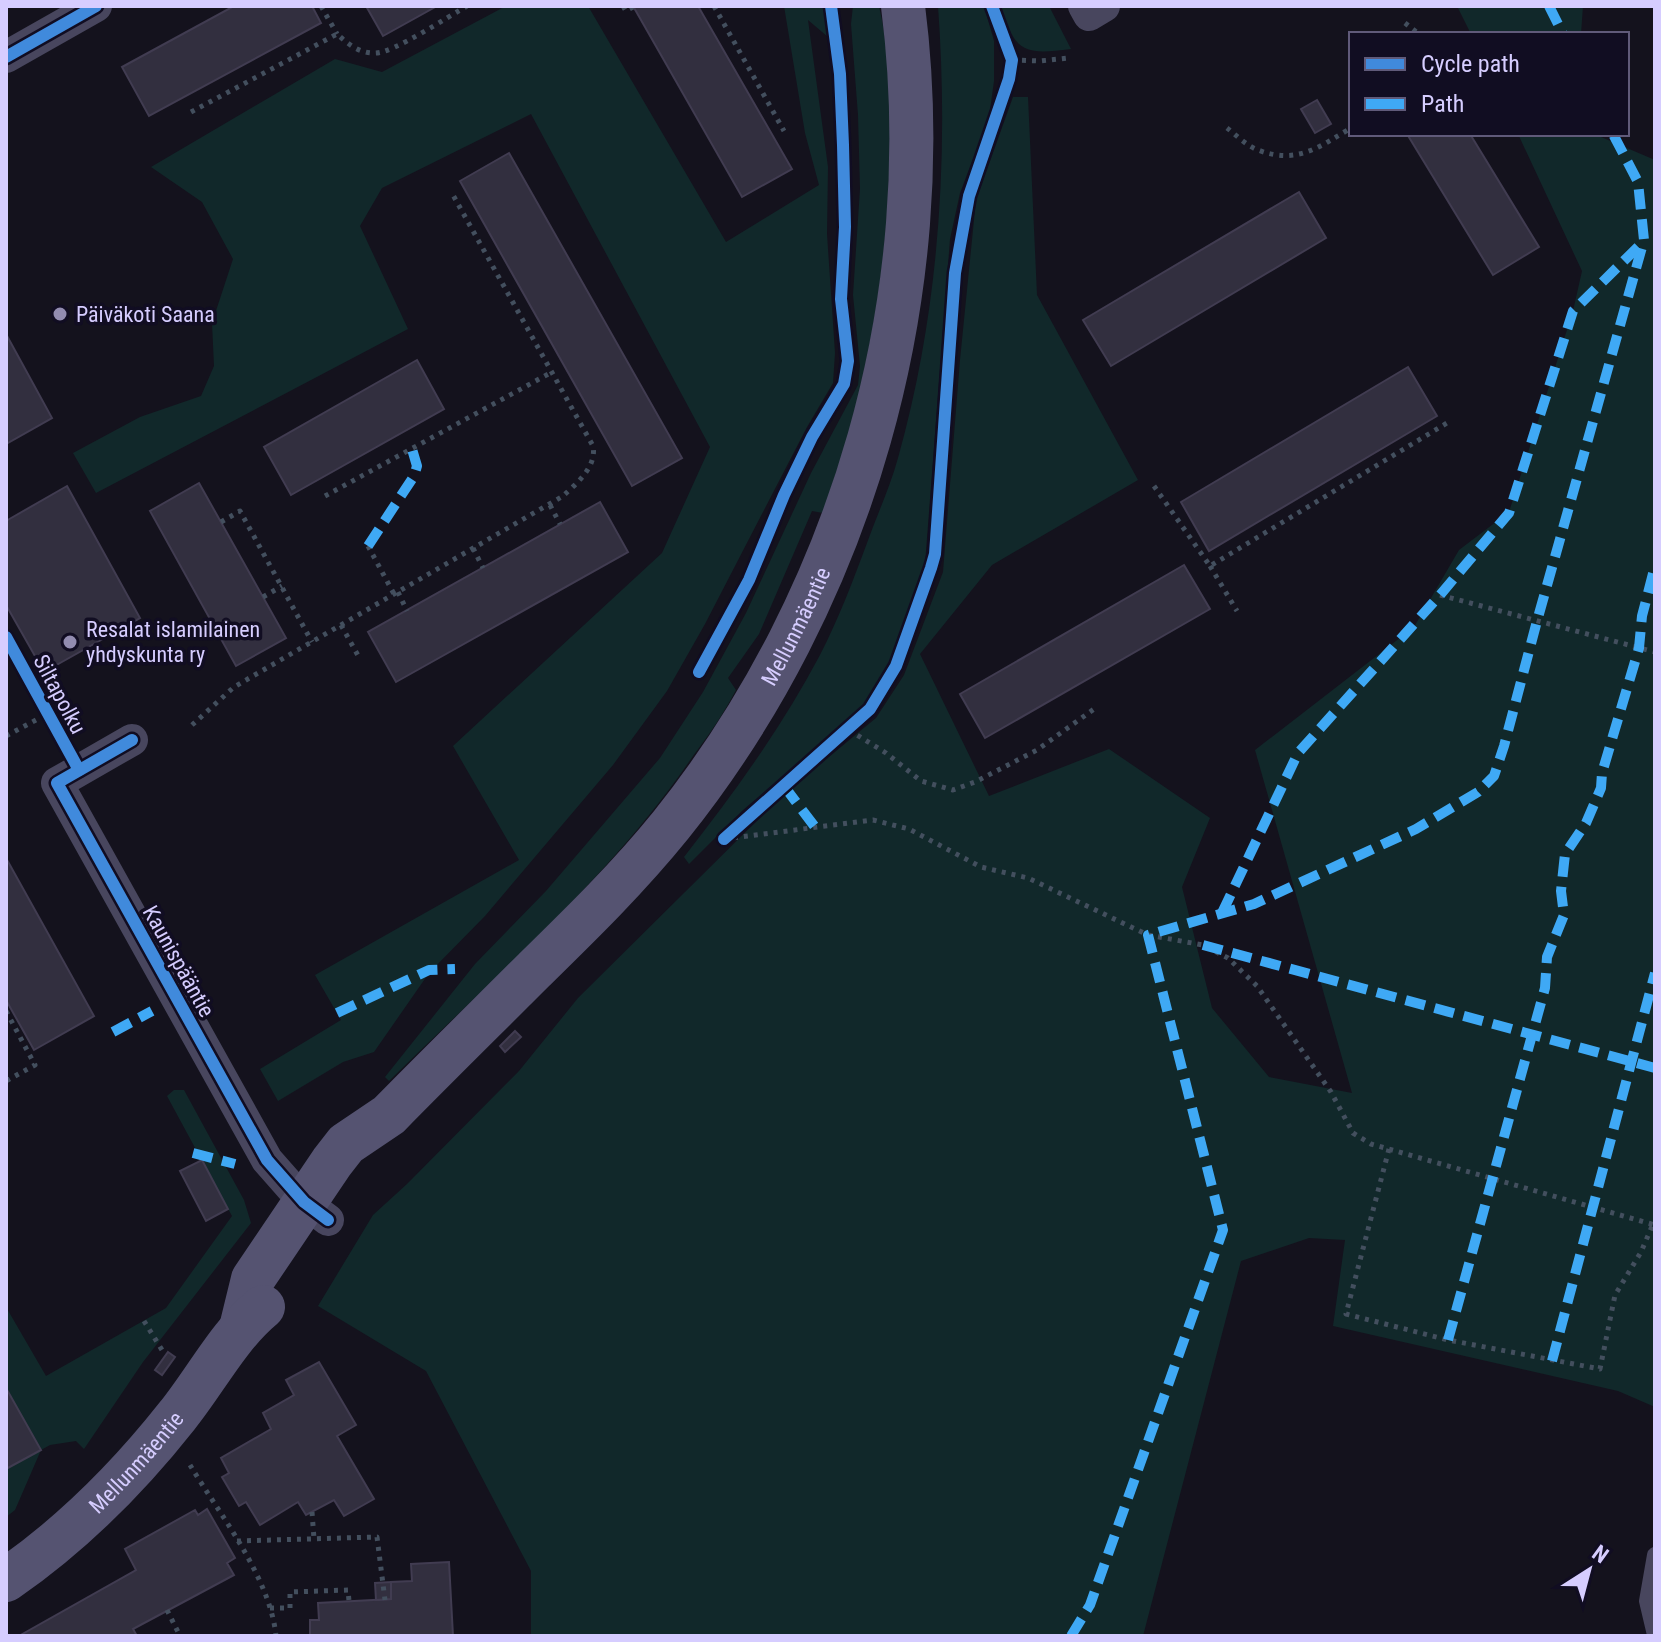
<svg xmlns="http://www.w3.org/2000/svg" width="1661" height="1642" viewBox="0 0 1661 1642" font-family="'Roboto Condensed',sans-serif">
<rect width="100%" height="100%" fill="#14121d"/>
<g fill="#11282a">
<path d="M 506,6 L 588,6 L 726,242 L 819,185 L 805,133 L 784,6 L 823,6 L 828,37 L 808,20 L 828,167 L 827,234 L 835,353 L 833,383 L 807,427 L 705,624 L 667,691 L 613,765 L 485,916 L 429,973 L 374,1052 L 343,1062 L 278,1101 L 260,1069 L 341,1020 L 315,975 L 519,860 L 453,746 L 662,553 L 710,447 L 531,114 L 382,188 L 360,226 L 408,329 L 96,493 L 73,453 L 140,417 L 201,396 L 214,366 L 212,323 L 233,259 L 202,202 L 151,167 L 335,59 L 382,72 Z"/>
<path d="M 853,6 L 879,6 C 889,47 889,92 890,134 C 890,229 878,321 854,413 C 846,447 833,480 823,513 L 812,511 L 759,634 L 728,678 L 736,690 C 724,713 709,735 693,756 C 609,879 494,977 389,1081 L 385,1077 L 475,964 L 546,891 L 660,758 L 703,692 L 746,613 L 811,473 L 858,385 L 860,366 L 853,295 L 860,189 L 858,115 L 851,24 Z"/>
<path d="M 938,6 L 984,6 L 994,41 L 994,81 L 989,117 L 960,193 L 950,239 L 925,564 L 891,666 L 864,704 L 843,725 L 743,810 L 689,864 L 684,857 C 734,793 782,727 820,655 C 838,620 853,581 867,543 C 877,515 890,487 898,458 C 939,312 949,157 938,6 Z"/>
<path d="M 1001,6 L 1049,6 L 1071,49 C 1024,55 1015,53 1001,6 Z"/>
<path d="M 1457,6 L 1583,6 L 1581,34 L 1471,34 Z"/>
<path d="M 1013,97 L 1028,97 L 1037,295 L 1138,480 L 992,565 L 920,654 L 989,796 L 1109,749 L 1210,818 L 1182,887 L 1212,1008 L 1269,1077 L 1352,1093 L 1255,750 L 1414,627 L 1459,550 L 1509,512 L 1573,311 L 1582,271 L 1518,134 L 1594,134 L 1655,160 L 1655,1407 L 1618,1391 L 1333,1326 L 1345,1240 L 1309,1238 L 1241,1261 L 1143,1636 L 531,1636 L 531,1571 L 426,1371 L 318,1306 L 373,1215 L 407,1184 L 519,1071 L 578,998 L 784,794 L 876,718 L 904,675 L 943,572 L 960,360 L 976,200 Z"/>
<path d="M 174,1090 L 184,1090 L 244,1200 L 251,1223 L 143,1362 L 84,1449 L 76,1441 L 50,1445 L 41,1450 L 15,1510 L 6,1517 L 6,1469 L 41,1449 L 6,1388 L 6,1307 L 46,1376 L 166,1308 L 232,1216 L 167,1096 Z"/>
</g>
<g fill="#322f3f" stroke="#413c51" stroke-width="2">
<path d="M 234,6 L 312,6 L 321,23 L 149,116 L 122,67 Z"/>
<path d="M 366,6 L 437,6 L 383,36 Z"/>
<path d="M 698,6 L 792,169 L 742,197 L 633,6 Z"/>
<path d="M 1317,100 L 1331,124 L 1315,133 L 1301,109 Z"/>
<path d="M 1407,134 L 1470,134 L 1539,247 L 1493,275 Z"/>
<path d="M 509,153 L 682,458 L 632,486 L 460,181 Z"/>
<path d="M 1299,192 L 1326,238 L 1111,366 L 1083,320 Z"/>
<path d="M 6,334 L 52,418 L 6,444 Z"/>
<path d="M 417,360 L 444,409 L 291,495 L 264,447 Z"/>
<path d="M 1408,367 L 1437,416 L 1209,551 L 1181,502 Z"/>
<path d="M 199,483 L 286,638 L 236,666 L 150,511 Z"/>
<path d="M 67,486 L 140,618 L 44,672 L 6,605 L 6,521 Z"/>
<path d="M 600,502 L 628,552 L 396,682 L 368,632 Z"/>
<path d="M 1184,565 L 1210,609 L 985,738 L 960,694 Z"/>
<path d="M 6,858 L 94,1016 L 34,1050 L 6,1000 Z"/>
<path d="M 515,1031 L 521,1037 L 505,1052 L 500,1046 Z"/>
<path d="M 202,1160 L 228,1209 L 206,1221 L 180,1171 Z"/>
<path d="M 168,1352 L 175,1357 L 162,1375 L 155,1370 Z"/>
<path d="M 319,1362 L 356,1425 L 337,1436 L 374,1499 L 344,1516 L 334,1500 L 306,1515 L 298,1502 L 260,1525 L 246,1502 L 239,1506 L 222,1477 L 229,1473 L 221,1458 L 271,1429 L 263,1413 L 294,1395 L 286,1380 Z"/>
<path d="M 6,1388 L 41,1450 L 6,1469 Z"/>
<path d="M 207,1509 L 235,1558 L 227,1563 L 234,1575 L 133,1629 L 137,1636 L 19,1636 L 136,1570 L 125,1549 L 195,1510 L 198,1515 Z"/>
<path d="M 449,1562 L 453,1636 L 310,1636 L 310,1620 L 319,1620 L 318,1603 L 391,1599 L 391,1582 L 412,1581 L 411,1564 Z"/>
<path d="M 391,1582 L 391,1599 L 376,1600 L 375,1583 Z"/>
</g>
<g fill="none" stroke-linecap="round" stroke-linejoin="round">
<g stroke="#434f5e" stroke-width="5" stroke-dasharray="4 6" stroke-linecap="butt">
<path d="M 321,6 L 337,34"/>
<path d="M 623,6 L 626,11 L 633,7"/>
<path d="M 714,6 L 784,131"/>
<path d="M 1405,23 L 1419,34"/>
<path d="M 1012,60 L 1040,61 L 1069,58"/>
<path d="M 191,112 L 337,34 C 348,44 360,54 376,53 C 393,53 449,16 467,6"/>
<path d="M 1227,128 C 1236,135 1247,146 1258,150 C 1297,165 1319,147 1351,128"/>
<path d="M 1154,486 L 1210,566 L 1447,423"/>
<path d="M 325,496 L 552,372"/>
<path d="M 550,505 L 560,524"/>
<path d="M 221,522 L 240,511 L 312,642"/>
<path d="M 368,546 L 394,594"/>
<path d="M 473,548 L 483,568"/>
<path d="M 1210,566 L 1237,611"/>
<path d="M 398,592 L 407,611"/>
<path d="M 1440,595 L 1655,652"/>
<path d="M 263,597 L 282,586"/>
<path d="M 341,625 L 360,659"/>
<path d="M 192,725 L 234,687 L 563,496 C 576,484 597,467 593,446 L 453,195"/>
<path d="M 849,730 L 886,753 L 921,781 L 953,790 L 975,782 L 1037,750 L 1094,709"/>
<path d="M 6,736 L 49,713"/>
<path d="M 724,839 L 873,820 L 909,829 L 981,867 L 1028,878 L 1148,935 L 1203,945 L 1228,958 L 1257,986 L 1331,1092 L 1353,1133 L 1371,1144 L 1655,1225"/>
<path d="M 6,1011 L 35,1065 L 6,1081"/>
<path d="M 1389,1149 L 1346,1314 L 1448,1340 L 1600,1369 L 1615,1295 L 1641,1252 L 1653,1224"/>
<path d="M 144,1321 L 162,1350"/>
<path d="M 190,1465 C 220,1515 270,1577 276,1636"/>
<path d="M 312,1512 L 314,1539"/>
<path d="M 237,1541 L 377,1537 L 385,1600"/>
<path d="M 270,1608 L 290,1608 L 290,1592 L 348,1590 L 349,1601"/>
<path d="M 167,1610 L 180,1636"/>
</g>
<path stroke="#48465e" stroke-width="16" d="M 1655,1555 L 1647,1601 L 1655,1635"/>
<g stroke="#48465e" stroke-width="32">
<path d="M 1084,6 L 1089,15 L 1104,6"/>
<path d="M 6,57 L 96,6"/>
<path d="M 132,740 L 57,783 L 267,1160 L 304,1202 L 328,1220"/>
</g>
<g stroke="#555371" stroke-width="44">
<path id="s1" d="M 242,1324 L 253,1279 L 332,1162 L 346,1144 L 389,1115 C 437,1066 486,1018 534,970 C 582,923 629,877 671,825 C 853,598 940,295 903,6"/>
<path id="s2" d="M 6,1580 C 71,1535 128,1478 177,1416 C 206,1380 228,1336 263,1307"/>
</g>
<g stroke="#3fa9f5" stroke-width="10" stroke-dasharray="20 10" stroke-linecap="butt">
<path d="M 1549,6 L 1563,34"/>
<path d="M 368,546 L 414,476 L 417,466 L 412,449"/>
<path d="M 784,786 L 815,827"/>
<path d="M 1222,913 L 1298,753 L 1440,595 L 1509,513 L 1573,311 L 1642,243"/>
<path d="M 1203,945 L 1655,1068"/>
<path d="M 337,1013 L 429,970 L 455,969"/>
<path d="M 113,1032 L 152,1011"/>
<path d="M 193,1153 L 235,1164"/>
<path d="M 1448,1340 L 1545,988 L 1547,957 L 1564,915 L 1561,891 L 1565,854 L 1586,823 L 1601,788 L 1602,773 L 1639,648 L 1642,616 L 1655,566"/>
<path d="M 1552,1361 L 1655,973"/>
<path d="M 1071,1636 L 1090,1605 L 1223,1230 L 1148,935 L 1254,904 L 1416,829 L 1478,792 L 1494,776 L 1504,746 L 1537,621 L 1644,240 L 1638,182 L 1613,134"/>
</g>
<defs>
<g id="cycleway">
<path d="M 6,57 L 96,6"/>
<path d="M 6,637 L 79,770"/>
<path d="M 699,672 L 749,580 L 784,495 L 812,437 L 844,384 L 848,361 L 841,299 L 845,227 L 843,145 L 840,74 L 831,6"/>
<path d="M 132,740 L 57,783 L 267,1160 L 304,1202 L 328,1220"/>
<path d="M 724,839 L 870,709 L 896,666 L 931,568 L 935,554 L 955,273 L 969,196 L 1009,79 L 1012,60 L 992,6"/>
</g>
</defs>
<use href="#cycleway" stroke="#110d22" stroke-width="17"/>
<use href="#cycleway" stroke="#408adc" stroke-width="12"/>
</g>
<g fill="#928cb0" stroke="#110d22" stroke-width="3">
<circle cx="60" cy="314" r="8"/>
<circle cx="70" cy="642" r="8"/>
</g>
<g text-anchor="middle" stroke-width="7" stroke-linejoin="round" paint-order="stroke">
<g font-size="22" fill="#d6cdff" stroke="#110d22" text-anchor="start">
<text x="76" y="322">Päiväkoti Saana</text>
<text x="86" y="637">Resalat islamilainen<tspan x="86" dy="25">yhdyskunta ry</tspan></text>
</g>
<g font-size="22" fill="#d6cdff" stroke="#110d22">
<text dy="8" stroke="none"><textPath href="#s1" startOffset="902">Mellunmäentie</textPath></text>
<text transform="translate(60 694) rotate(62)" y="8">Siltapolku</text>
<text transform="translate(179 961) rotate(61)" y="8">Kaunispääntie</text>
<text dy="8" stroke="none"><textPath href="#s2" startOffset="176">Mellunmäentie</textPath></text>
</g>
</g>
<rect width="1661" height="1642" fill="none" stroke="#d6cdff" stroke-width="16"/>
<rect x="1349" y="32" width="280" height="104" fill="#110d22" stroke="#605a7a" stroke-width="2"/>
<rect x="1365" y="58" width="40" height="12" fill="#408adc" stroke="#605a7a" stroke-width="2"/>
<text x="1421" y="72" font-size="24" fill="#d6cdff">Cycle path</text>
<rect x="1365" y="98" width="40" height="12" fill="#3fa9f5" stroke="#605a7a" stroke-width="2"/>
<text x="1421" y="112" font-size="24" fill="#d6cdff">Path</text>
<g transform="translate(1589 1570) rotate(36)" stroke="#110d22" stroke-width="6" paint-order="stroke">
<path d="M0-6L14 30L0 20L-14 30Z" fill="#d6cdff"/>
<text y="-12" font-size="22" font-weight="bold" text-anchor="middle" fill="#d6cdff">N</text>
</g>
</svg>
